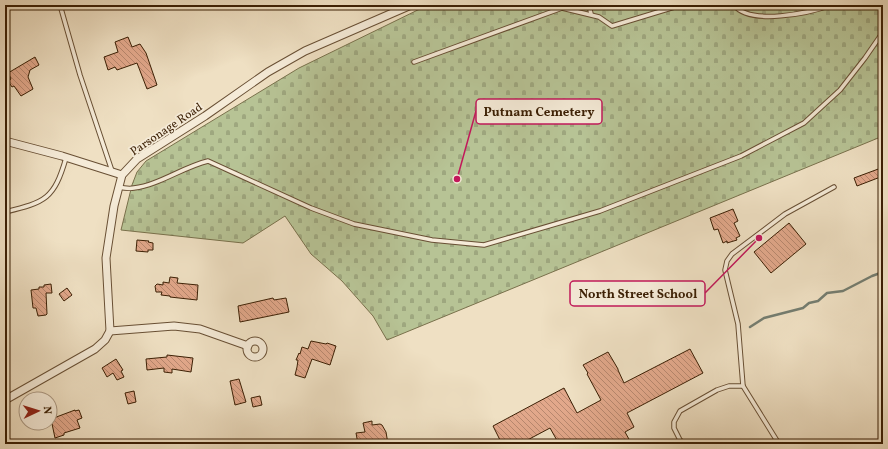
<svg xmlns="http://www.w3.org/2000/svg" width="888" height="449" viewBox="0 0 888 449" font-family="Vollkorn,serif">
<defs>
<pattern id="cemetery-stones" width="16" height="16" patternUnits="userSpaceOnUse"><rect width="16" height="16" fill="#b7c395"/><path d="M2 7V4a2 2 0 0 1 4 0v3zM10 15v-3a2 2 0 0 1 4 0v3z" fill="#9ea77f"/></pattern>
<pattern id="building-back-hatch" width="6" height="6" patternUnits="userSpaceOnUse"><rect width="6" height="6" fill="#e2a88b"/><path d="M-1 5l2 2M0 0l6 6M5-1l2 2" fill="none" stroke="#b8886f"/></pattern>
</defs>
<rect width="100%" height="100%" fill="#efe0c3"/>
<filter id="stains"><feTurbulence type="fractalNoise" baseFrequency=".005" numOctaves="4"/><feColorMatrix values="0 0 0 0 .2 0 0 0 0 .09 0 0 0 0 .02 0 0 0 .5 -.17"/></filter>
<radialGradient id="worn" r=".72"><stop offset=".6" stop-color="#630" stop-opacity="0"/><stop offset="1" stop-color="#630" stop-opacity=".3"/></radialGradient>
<path fill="url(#cemetery-stones)" stroke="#79714c" d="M 428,5 L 883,5 L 883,136 L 387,340 L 373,316 L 342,281 L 311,254 L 285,216 L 243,243 L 121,230 L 132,185 L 137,172 L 146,161 L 299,68 Z"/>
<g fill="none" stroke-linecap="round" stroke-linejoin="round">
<path stroke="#747d70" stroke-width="2.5" d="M 750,327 L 764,318 L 803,308 L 809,303 L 818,301 L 827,293 L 843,291 L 872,276 L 883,272"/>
</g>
<g fill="url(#building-back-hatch)" stroke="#3b1f04">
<path d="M 128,37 L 132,47 L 140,44 L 146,53 L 157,85 L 147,89 L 137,63 L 117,70 L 115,67 L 108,70 L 104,57 L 118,52 L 115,42 Z"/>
<path d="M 35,57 L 39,65 L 30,70 L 28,77 L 33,89 L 21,96 L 14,86 L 12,87 L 8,81 L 11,79 L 8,73 Z"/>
<path d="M 881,168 L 883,176 L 857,186 L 854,178 Z"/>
<path d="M 733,209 L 738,221 L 734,223 L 740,236 L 736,238 L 737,240 L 727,243 L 727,241 L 723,243 L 718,229 L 714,230 L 710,218 Z"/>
<path d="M 789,223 L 806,244 L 771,273 L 754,252 Z"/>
<path d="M 137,240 L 149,241 L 148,242 L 153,243 L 153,250 L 148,250 L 148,252 L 136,251 Z"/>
<path d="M 170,277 L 178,278 L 177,283 L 198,285 L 197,300 L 170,297 L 170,296 L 161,295 L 162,292 L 156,292 L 155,286 L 157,284 L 163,285 L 163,282 L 169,283 Z"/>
<path d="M 51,284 L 52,293 L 46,293 L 47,314 L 46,315 L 38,316 L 36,308 L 33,308 L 31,290 L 39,289 L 39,287 L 44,287 L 44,285 Z"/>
<path d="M 67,288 L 72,295 L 64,301 L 59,294 Z"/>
<path d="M 273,298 L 274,300 L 286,298 L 289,312 L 240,322 L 238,306 Z"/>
<path d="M 311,341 L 326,344 L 327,343 L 336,346 L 330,365 L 312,359 L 305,378 L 295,375 L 297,367 L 298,360 L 296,360 L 299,353 L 300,354 L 302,347 L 308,349 Z"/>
<path d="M 690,349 L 703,373 L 627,413 L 634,427 L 625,432 L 630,441 L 621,444 L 559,444 L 550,428 L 520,444 L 502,444 L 493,426 L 564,388 L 577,413 L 601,400 L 587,374 L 588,373 L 583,365 L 608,352 L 618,369 L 618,370 L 624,383 Z"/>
<path d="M 167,355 L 193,358 L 191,372 L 172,369 L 172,373 L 164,372 L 164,368 L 147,370 L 146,359 L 167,357 Z"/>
<path d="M 116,359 L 123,370 L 121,371 L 124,377 L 117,380 L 113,373 L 107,377 L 102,368 Z"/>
<path d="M 239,379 L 246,402 L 235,405 L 230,381 Z"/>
<path d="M 134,391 L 136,402 L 128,404 L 125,393 Z"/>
<path d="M 260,396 L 262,405 L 253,407 L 251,398 Z"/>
<path d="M 75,410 L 75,411 L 79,410 L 82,418 L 77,420 L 80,428 L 64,433 L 64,435 L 55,438 L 51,419 Z"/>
<path d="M 372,421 L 372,425 L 380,424 L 382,425 L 386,432 L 388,444 L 358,444 L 356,433 L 365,432 L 363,423 Z"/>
</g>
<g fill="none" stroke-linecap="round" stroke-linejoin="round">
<defs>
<g id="lane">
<path d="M 60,5 L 80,75 L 112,171"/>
<path d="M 589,5 L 591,14"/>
<path d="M 734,5 C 750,26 810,13 831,5"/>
<path d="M 414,62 L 562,8 L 599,17 L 612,26 L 681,5"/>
<path d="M 118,187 C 123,188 129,189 134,188 C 159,185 183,167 208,161 L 311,208 L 354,224 L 432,240 L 484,245 L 600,211 L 741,156 L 804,123 L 840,90 L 865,58 L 883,32"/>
<path d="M 5,212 C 46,202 54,199 66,158"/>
<path d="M 685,444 L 680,440 L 674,428 L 674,422 L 680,411 L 717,390 L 729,386 L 743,386"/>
<path d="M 779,444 L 743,386 L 738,324 L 725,270 L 727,261 L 732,254 L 785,214 L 834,187"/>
</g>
<g id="street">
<path d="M 5,141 L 62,156 L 122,175"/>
<path d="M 110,331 L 174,326 L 200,329 L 248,346"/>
<circle cx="255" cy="349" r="8"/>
<path d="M 5,400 L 95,349 L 105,340 L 110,331 L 106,258 L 114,206 L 122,175 L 137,159 L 205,116 L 268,72 L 305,51 L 411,5"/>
</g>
</defs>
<use href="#lane" stroke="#684f34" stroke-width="5.5"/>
<use href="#street" stroke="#684f34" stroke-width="9"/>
<use href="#lane" stroke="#f5ebd8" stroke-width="3.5"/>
<use href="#street" stroke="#f5ebd8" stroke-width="7"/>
</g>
<g text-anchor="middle" stroke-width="3.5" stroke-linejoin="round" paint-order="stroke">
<g font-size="12" fill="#3b1f04" stroke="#f5ebd8">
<text transform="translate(166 129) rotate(-34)" y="4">Parsonage Road</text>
</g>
</g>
<path fill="none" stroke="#c2185b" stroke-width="1.5" d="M457 179L476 111M759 238L705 293"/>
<g fill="#c2185b" stroke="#f5ebd8" stroke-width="1.5">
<circle cx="457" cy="179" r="4"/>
<circle cx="759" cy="238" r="4"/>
</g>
<g fill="#f5ebd8" stroke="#c2185b" stroke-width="1.5">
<rect x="476" y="99" width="126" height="25" rx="4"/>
<rect x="570" y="281" width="135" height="25" rx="4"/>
</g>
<g font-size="13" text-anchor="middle" font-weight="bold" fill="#3b1f04">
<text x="539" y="116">Putnam Cemetery</text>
<text x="638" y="298">North Street School</text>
</g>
<rect width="888" height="449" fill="none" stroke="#efe0c3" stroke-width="20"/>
<rect x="6" y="6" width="876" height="437" fill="none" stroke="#3b1f04" stroke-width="2"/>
<rect x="10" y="10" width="868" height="429" fill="none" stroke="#3b1f04"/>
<g transform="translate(38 411) rotate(86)"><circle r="19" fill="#f5ebd8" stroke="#ab9983"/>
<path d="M0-3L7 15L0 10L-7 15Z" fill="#8f2418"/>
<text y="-6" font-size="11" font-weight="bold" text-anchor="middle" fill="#3b1f04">N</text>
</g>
<rect width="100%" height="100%" filter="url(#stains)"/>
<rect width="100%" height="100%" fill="url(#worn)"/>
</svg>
